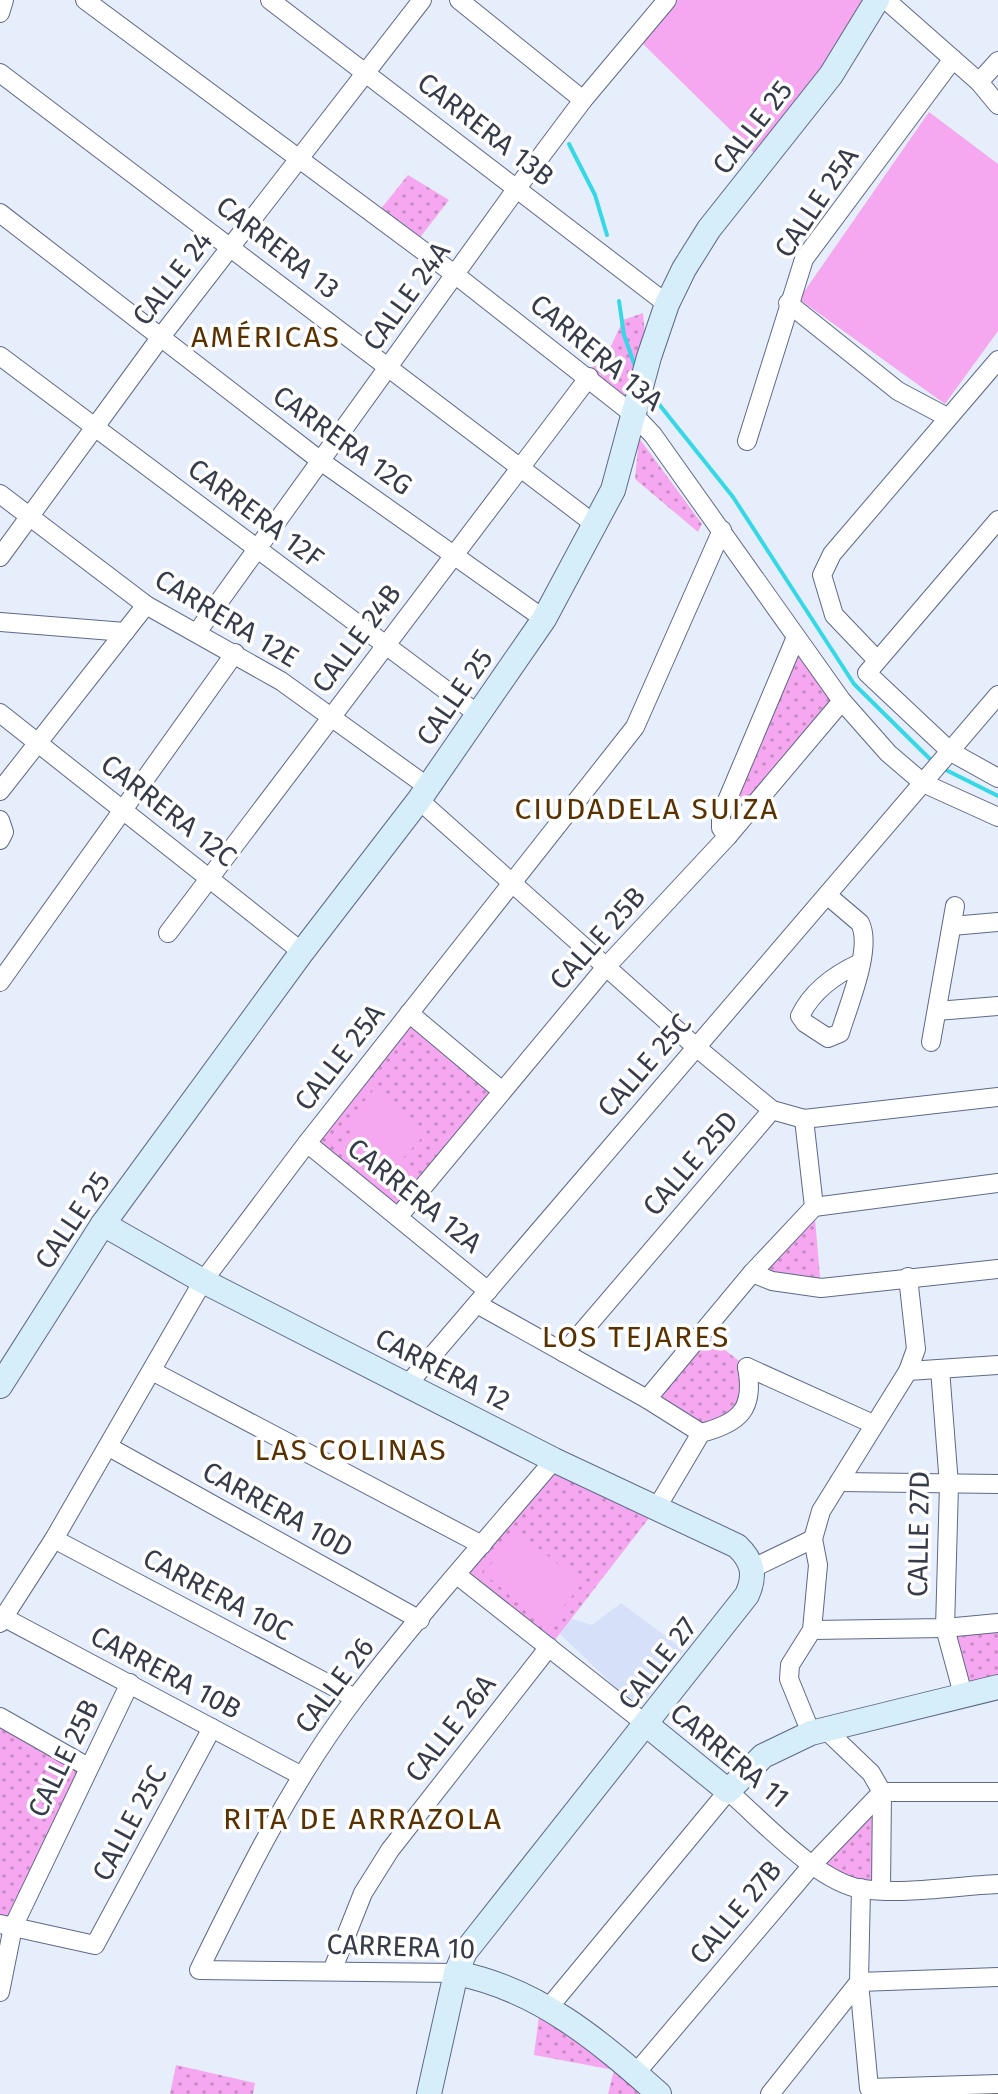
<svg xmlns="http://www.w3.org/2000/svg" width="998" height="2094" viewBox="0 0 998 2094" font-family="'Fira Sans',sans-serif">
<defs>
<pattern id="grass-dots" width="8" height="8" patternUnits="userSpaceOnUse" patternTransform="scale(2)"><rect width="8" height="8" fill="#f5a8ef"/><path d="M2 2h.1M6 6h.1" fill="none" stroke="#c78ac4" stroke-width="1.8" stroke-linecap="round"/></pattern>
</defs>
<rect width="100%" height="100%" fill="#e7eefb"/>
<path fill="#d6e1f9" d="M 621,1603 L 684,1650 L 638,1709 L 559,1633 L 569,1618 L 592,1625 Z"/>
<g fill="url(#grass-dots)">
<path d="M 408,175 L 449,200 L 418,240 L 380,210 Z"/>
<path d="M 643,313 L 646,346 L 627,397 L 591,369 L 611,346 L 623,320 Z"/>
<path d="M 639,438 L 702,524 L 698,532 L 635,479 Z"/>
<path d="M 796,637 L 842,701 L 735,824 L 724,815 Z"/>
<path d="M 409,1013 L 502,1091 L 398,1217 L 307,1143 Z"/>
<path d="M 814,1207 L 821,1288 L 752,1273 Z"/>
<path d="M 703,1333 L 747,1367 L 744,1412 L 701,1433 L 647,1399 Z"/>
<path d="M 554,1460 L 656,1509 L 554,1641 L 457,1575 Z"/>
<path d="M 998,1623 L 998,1687 L 964,1698 L 945,1628 Z"/>
<path d="M 0,1717 L 88,1767 L 13,1927 L 0,1924 Z"/>
<path d="M 882,1792 L 881,1889 L 817,1864 Z"/>
<path d="M 541,2001 L 659,2094 L 608,2094 L 614,2070 L 534,2055 Z"/>
<path d="M 176,2065 L 255,2083 L 253,2094 L 170,2094 Z"/>
</g>
<g fill="#f5a8ef">
<path d="M 667,0 L 876,0 L 763,162 L 637,38 Z"/>
<path d="M 929,112 L 998,164 L 998,331 L 945,404 L 799,299 Z"/>
<path d="M 375,1088 L 427,1132 L 396,1166 L 348,1121 Z"/>
<path d="M 519,1532 L 582,1584 L 547,1626 L 483,1573 Z"/>
</g>
<g fill="none" stroke-linecap="round" stroke-linejoin="round">
<g stroke="#36d7e6" stroke-width="4">
<path d="M 569,144 L 595,195 L 607,235"/>
<path d="M 619,301 L 624,335 L 637,372"/>
<path d="M 650,393 L 733,497 L 854,684 L 933,762"/>
<path d="M 944,769 L 998,796"/>
</g>
<defs>
<g id="street">
<path d="M 85,0 L 457,276 L 634,415 L 653,435 L 842,701 L 888,753 L 923,783 L 998,817"/>
<path d="M 270,0 L 667,304"/>
<path d="M 459,0 L 583,100"/>
<path d="M 886,0 L 979,82 L 998,105"/>
<path d="M 0,13 L 4,0"/>
<path d="M 0,73 L 597,526"/>
<path d="M 979,82 L 998,61"/>
<path d="M 0,213 L 322,462 L 544,619"/>
<path d="M 788,303 L 898,391 L 947,417"/>
<path d="M 0,356 L 479,715"/>
<path d="M 747,441 L 804,259 L 953,59"/>
<path d="M 0,494 L 146,605 L 281,681 L 428,787"/>
<path d="M 998,520 L 867,673 L 951,752 L 998,778"/>
<path d="M 0,557 L 160,338 L 422,0"/>
<path d="M 0,622 L 125,632"/>
<path d="M 198,631 L 517,188 L 583,100 L 667,0"/>
<path d="M 876,659 L 834,615 L 822,575 L 832,554 L 998,360"/>
<path d="M 0,713 L 302,952"/>
<path d="M 0,791 L 146,605"/>
<path d="M 419,800 L 696,1047 L 772,1110 L 804,1119 L 998,1097"/>
<path d="M 0,820 L 4,832 L 0,840"/>
<path d="M 728,836 L 721,828 L 721,815 L 796,637"/>
<path d="M 827,895 L 860,923 C 873,948 848,1006 840,1033 L 828,1038 L 805,1023 L 800,1016 C 812,991 836,974 860,963"/>
<path d="M 952,926 L 998,922"/>
<path d="M 168,933 L 589,377"/>
<path d="M 0,982 L 235,653"/>
<path d="M 937,1011 L 998,1006"/>
<path d="M 409,1013 L 502,1091"/>
<path d="M 931,1042 L 955,906"/>
<path d="M 804,1119 L 814,1207"/>
<path d="M 307,1143 L 488,1291"/>
<path d="M 814,1207 L 998,1183"/>
<path d="M 398,1217 L 606,967 L 728,836 L 842,701"/>
<path d="M 752,1273 L 772,1281 L 821,1288 L 998,1269"/>
<path d="M 477,1304 L 647,1399 L 701,1433"/>
<path d="M 564,1353 L 772,1110"/>
<path d="M 747,1367 L 873,1424"/>
<path d="M 940,1369 L 949,1485 L 945,1628 L 964,1698"/>
<path d="M 152,1371 L 482,1545"/>
<path d="M 908,1371 L 998,1365"/>
<path d="M 408,1384 L 998,695"/>
<path d="M 647,1399 L 752,1273 L 814,1207"/>
<path d="M 109,1447 L 420,1620"/>
<path d="M 839,1482 L 998,1484"/>
<path d="M 656,1509 L 701,1433 C 740,1423 755,1409 747,1367"/>
<path d="M 54,1539 L 355,1698"/>
<path d="M 753,1568 L 813,1539"/>
<path d="M 457,1575 L 647,1725"/>
<path d="M 3,1617 L 302,1776"/>
<path d="M 0,1623 L 54,1539 L 203,1281 L 307,1143 L 635,727 L 722,530"/>
<path d="M 812,1630 L 945,1628 L 998,1623"/>
<path d="M 0,1717 L 88,1767"/>
<path d="M 825,1729 L 871,1773 L 882,1792 L 881,1889"/>
<path d="M 811,1733 L 789,1679 L 790,1665 L 812,1630 L 818,1565 L 813,1539 L 821,1511 L 908,1371 L 916,1349 L 908,1277"/>
<path d="M 882,1792 L 998,1792"/>
<path d="M 0,1924 L 95,1945 L 212,1728"/>
<path d="M 332,1971 L 363,1893 L 390,1850 L 549,1647"/>
<path d="M 456,1973 L 199,1970 C 245,1876 292,1781 356,1697 C 418,1616 487,1539 554,1460"/>
<path d="M 998,1977 L 859,1982 L 869,2088 L 998,2084"/>
<path d="M 0,1992 L 13,1927 L 130,1683"/>
<path d="M 550,2006 L 728,1791 C 762,1820 817,1882 862,1889 C 905,1895 954,1886 998,1884"/>
<path d="M 636,2073 L 813,1864 L 882,1792"/>
<path d="M 770,2094 L 859,1982 L 861,1888"/>
</g>
<g id="secondary">
<path d="M 103,1224 L 203,1281 L 554,1460 L 737,1546 C 753,1561 756,1575 747,1595 L 465,1952 L 456,1973 L 429,2094"/>
<path d="M 0,1386 L 103,1224 L 302,952 L 419,800 L 544,619 L 613,490 L 649,357 L 667,304 L 684,269 L 709,229 L 831,75 L 877,0"/>
<path d="M 647,1725 L 728,1791 L 763,1756 L 811,1733 L 998,1687"/>
<path d="M 456,1973 C 538,1989 598,2040 659,2094"/>
</g>
</defs>
<use href="#street" stroke="#5d6987" stroke-width="20"/>
<use href="#secondary" stroke="#5d6987" stroke-width="26"/>
<use href="#street" stroke="#fff" stroke-width="18"/>
<use href="#secondary" stroke="#d6edfa" stroke-width="24"/>
</g>
<g text-anchor="middle" stroke-width="7" stroke-linejoin="round" paint-order="stroke">
<g font-size="28" fill="#363c49" stroke="#fff">
<text transform="translate(752 127) rotate(-52)" y="10">CALLE 25</text>
<text transform="translate(486 129) rotate(38)" y="10">CARRERA 13B</text>
<text transform="translate(816 202) rotate(-56)" y="10">CALLE 25A</text>
<text transform="translate(278 247) rotate(38)" y="10">CARRERA 13</text>
<text transform="translate(172 278) rotate(-52)" y="10">CALLE 24</text>
<text transform="translate(406 296) rotate(-54)" y="10">CALLE 24A</text>
<text transform="translate(597 352) rotate(40)" y="10">CARRERA 13A</text>
<text transform="translate(343 440) rotate(36)" y="10">CARRERA 12G</text>
<text transform="translate(256 513) rotate(37)" y="10">CARRERA 12F</text>
<text transform="translate(227 618) rotate(31)" y="10">CARRERA 12E</text>
<text transform="translate(356 638) rotate(-53)" y="10">CALLE 24B</text>
<text transform="translate(454 697) rotate(-55)" y="10">CALLE 25</text>
<text transform="translate(169 810) rotate(38)" y="10">CARRERA 12C</text>
<text transform="translate(597 938) rotate(-48)" y="10">CALLE 25B</text>
<text transform="translate(339 1057) rotate(-52)" y="10">CALLE 25A</text>
<text transform="translate(644 1065) rotate(-49)" y="10">CALLE 25C</text>
<text transform="translate(690 1163) rotate(-49)" y="10">CALLE 25D</text>
<text transform="translate(415 1195) rotate(39)" y="10">CARRERA 12A</text>
<text transform="translate(72 1220) rotate(-56)" y="10">CALLE 25</text>
<text transform="translate(443 1369) rotate(27)" y="10">CARRERA 12</text>
<text transform="translate(278 1509) rotate(29)" y="10">CARRERA 10D</text>
<text transform="translate(918 1534) rotate(-89)" y="10">CALLE 27D</text>
<text transform="translate(218 1594) rotate(28)" y="10">CARRERA 10C</text>
<text transform="translate(657 1663) rotate(-52)" y="10">CALLE 27</text>
<text transform="translate(166 1672) rotate(28)" y="10">CARRERA 10B</text>
<text transform="translate(334 1685) rotate(-53)" y="10">CALLE 26</text>
<text transform="translate(450 1728) rotate(-52)" y="10">CALLE 26A</text>
<text transform="translate(730 1755) rotate(40)" y="10">CARRERA 11</text>
<text transform="translate(63 1758) rotate(-64)" y="10">CALLE 25B</text>
<text transform="translate(129 1823) rotate(-62)" y="10">CALLE 25C</text>
<text transform="translate(735 1912) rotate(-50)" y="10">CALLE 27B</text>
<text transform="translate(401 1946) rotate(2)" y="10">CARRERA 10</text>
</g>
<g font-size="30" letter-spacing="2" fill="#5a3202" stroke="#fff">
<text x="266" y="347">AMÉRICAS</text>
<text x="647" y="819">CIUDADELA SUIZA</text>
<text x="636" y="1347">LOS TEJARES</text>
<text x="351" y="1460">LAS COLINAS</text>
<text x="363" y="1829">RITA DE ARRAZOLA</text>
</g>
</g>
</svg>
